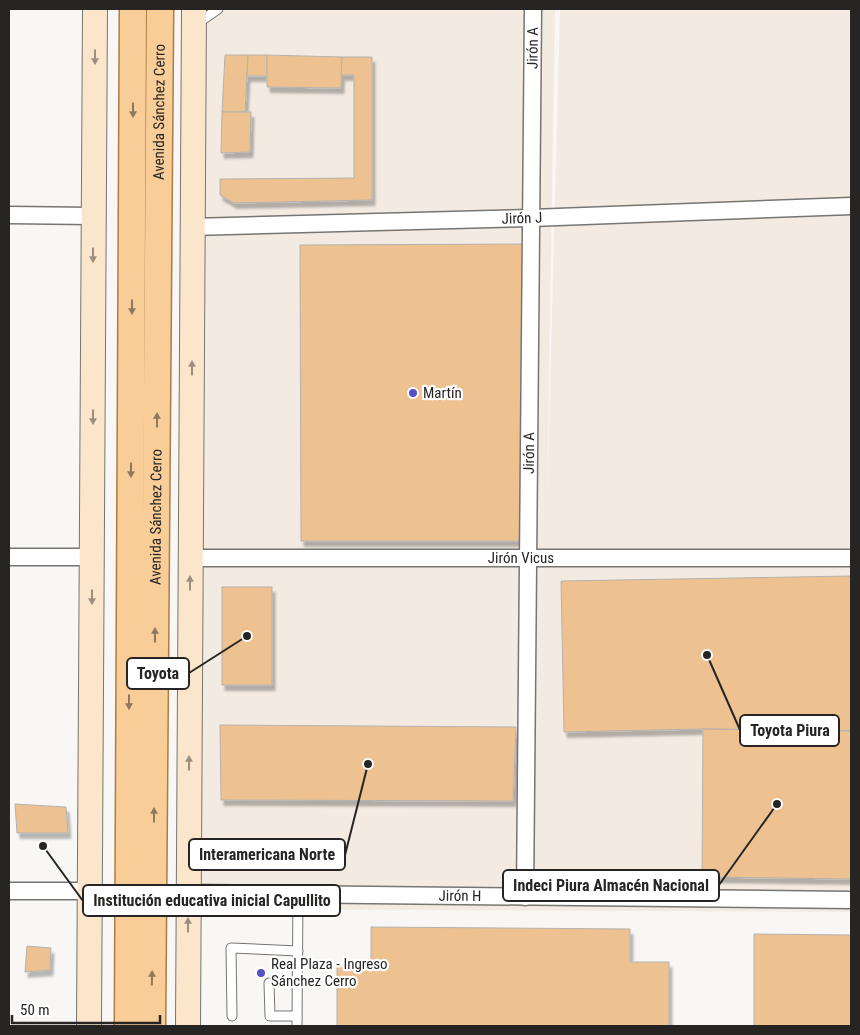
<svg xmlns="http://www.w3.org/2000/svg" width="860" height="1035" viewBox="0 0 860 1035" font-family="'Roboto Condensed',sans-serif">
<defs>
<filter id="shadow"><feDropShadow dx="3" dy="5.5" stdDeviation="1" flood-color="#0004"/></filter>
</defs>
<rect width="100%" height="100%" fill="#f9f7f5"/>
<path fill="#f3ebe2" d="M 204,9 L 555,9 L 547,504 L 560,9 L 851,9 L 851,912 L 195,909 Z"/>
<g fill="#edc190" stroke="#b4b2af" filter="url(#shadow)">
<path d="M 225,55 L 248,55 L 245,112 L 222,112 Z"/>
<path d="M 248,55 L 267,55 L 267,76 L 247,76 Z"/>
<path d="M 267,55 L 342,57 L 341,88 L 267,87 Z"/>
<path d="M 342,57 L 372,57 L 372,200 L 234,203 L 220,195 L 220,179 L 354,178 L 354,75 L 341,75 Z"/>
<path d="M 222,112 L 251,112 L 250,152 L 221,153 Z"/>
<path d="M 524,244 L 526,541 L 301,541 L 300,245 Z"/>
<path d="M 851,576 L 851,731 L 703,729 L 564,732 L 561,581 Z"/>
<rect x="222" y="587" width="50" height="98"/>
<path d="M 220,725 L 516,727 L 513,801 L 221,800 Z"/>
<path d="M 703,729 L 851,731 L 851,879 L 702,877 Z"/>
<path d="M 15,804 L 66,807 L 68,833 L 17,833 Z"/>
<path d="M 371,927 L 630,929 L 630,962 L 669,962 L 669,1026 L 337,1026 L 337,966 L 371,966 Z"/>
<path d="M 754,934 L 851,935 L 851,1026 L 754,1026 Z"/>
<path d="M 27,946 L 51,948 L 50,970 L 25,972 Z"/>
</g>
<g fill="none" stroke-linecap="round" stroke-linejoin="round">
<defs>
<g id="service">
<path d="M 198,23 L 218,9"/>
<path d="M 269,983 L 270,1016 L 297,1016"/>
<path d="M 232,1016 L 231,948 L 298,951"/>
<path d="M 297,1026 L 298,892"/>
</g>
<g id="minor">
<path d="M 9,215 L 93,216"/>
<path id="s1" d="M 192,227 L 531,218 L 851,206"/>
<path d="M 9,557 L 92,557"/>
<path id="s2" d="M 191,558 L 851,558"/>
<path d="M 9,891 L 90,891"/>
<path id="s3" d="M 189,893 L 851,900"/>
<path id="s4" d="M 525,897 L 533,9"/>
</g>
<g id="secondary">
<path d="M 89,1026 L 95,9"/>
<path d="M 188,1026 L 194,9"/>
</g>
<g id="primary">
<path d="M 128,1026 L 133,9"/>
<path id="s5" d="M 152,1026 L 160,9"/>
</g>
</defs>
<use href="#service" stroke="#767572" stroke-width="11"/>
<use href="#minor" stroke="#767572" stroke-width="19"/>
<use href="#secondary" stroke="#767572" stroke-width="26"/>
<use href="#primary" stroke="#ac7d42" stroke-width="29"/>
<use href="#service" stroke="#fff" stroke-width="9"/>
<use href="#minor" stroke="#fff" stroke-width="16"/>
<use href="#secondary" stroke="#fce6cb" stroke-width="24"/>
<use href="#primary" stroke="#f8cd97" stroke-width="26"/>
</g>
<defs><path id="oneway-solid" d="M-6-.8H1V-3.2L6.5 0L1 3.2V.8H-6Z" transform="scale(1.25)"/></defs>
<g fill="#9c8f80">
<use href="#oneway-solid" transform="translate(95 57) rotate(90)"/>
<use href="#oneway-solid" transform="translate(93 255) rotate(90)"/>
<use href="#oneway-solid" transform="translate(192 368) rotate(-90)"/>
<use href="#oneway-solid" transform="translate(93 417) rotate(90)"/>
<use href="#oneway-solid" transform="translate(190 583) rotate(-90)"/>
<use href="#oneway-solid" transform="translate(92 597) rotate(90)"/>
<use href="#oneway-solid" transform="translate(189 763) rotate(-90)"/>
<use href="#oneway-solid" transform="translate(188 925) rotate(-90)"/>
</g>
<g fill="#8f795e">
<use href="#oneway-solid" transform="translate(133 110) rotate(90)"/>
<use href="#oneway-solid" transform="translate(132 307) rotate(90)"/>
<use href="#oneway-solid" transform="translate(157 420) rotate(-90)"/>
<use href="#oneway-solid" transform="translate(131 470) rotate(90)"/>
<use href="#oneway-solid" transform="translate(155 635) rotate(-90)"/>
<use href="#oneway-solid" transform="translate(129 702) rotate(90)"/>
<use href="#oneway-solid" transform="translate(154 815) rotate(-90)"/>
<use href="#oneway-solid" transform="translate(152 978) rotate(-89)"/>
</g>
<g fill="#5650c8" stroke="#fff" stroke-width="2">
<circle cx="413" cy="393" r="5"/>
<circle cx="261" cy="973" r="5"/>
</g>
<g text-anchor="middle" stroke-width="4.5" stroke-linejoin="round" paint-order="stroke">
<g font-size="15" fill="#262524" stroke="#fff">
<text dy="5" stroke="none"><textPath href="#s4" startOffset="849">Jirón A</textPath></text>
<text dy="5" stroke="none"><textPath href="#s5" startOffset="914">Avenida Sánchez Cerro</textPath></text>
<text dy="5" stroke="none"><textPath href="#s1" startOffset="330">Jirón J</textPath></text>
<text dy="5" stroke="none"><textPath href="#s4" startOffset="444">Jirón A</textPath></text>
<text dy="5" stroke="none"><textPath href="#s5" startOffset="509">Avenida Sánchez Cerro</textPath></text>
<text dy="5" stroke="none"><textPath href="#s2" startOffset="330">Jirón Vicus</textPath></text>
<text dy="5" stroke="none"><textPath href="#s3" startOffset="271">Jirón H</textPath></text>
</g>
<g font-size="15" fill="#262524" stroke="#fff" text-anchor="start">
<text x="423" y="398">Martín</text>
<text x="271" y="969">Real Plaza - Ingreso<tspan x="271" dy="17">Sánchez Cerro</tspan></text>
</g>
</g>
<path fill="none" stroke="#262524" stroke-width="2" d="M247 636L189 673M707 655L740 730M368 764L345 855M777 804L719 885M43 846L83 901"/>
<g fill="#262524" stroke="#fff" stroke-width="2">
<circle cx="247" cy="636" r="5"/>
<circle cx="707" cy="655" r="5"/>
<circle cx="368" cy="764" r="5"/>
<circle cx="777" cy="804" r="5"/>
<circle cx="43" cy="846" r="5"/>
</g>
<g fill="#fff" stroke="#262524" stroke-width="2">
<rect x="127" y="658" width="62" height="31" rx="5"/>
<rect x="740" y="715" width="99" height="31" rx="5"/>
<rect x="189" y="839" width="156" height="31" rx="5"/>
<rect x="503" y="870" width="216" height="31" rx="5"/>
<rect x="83" y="885" width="257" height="31" rx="5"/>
</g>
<g font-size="16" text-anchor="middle" font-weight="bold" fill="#262524">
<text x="158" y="679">Toyota</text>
<text x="790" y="736">Toyota Piura</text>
<text x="267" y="860">Interamericana Norte</text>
<text x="611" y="891">Indeci Piura Almacén Nacional</text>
<text x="212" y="906">Institución educativa inicial Capullito</text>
</g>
<rect width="860" height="1035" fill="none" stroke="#262524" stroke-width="20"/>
<path d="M12 1015v8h148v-8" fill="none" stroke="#262524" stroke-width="2.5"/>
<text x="20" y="1015" font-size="15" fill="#262524" stroke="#ffffff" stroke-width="4" paint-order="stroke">50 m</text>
</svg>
